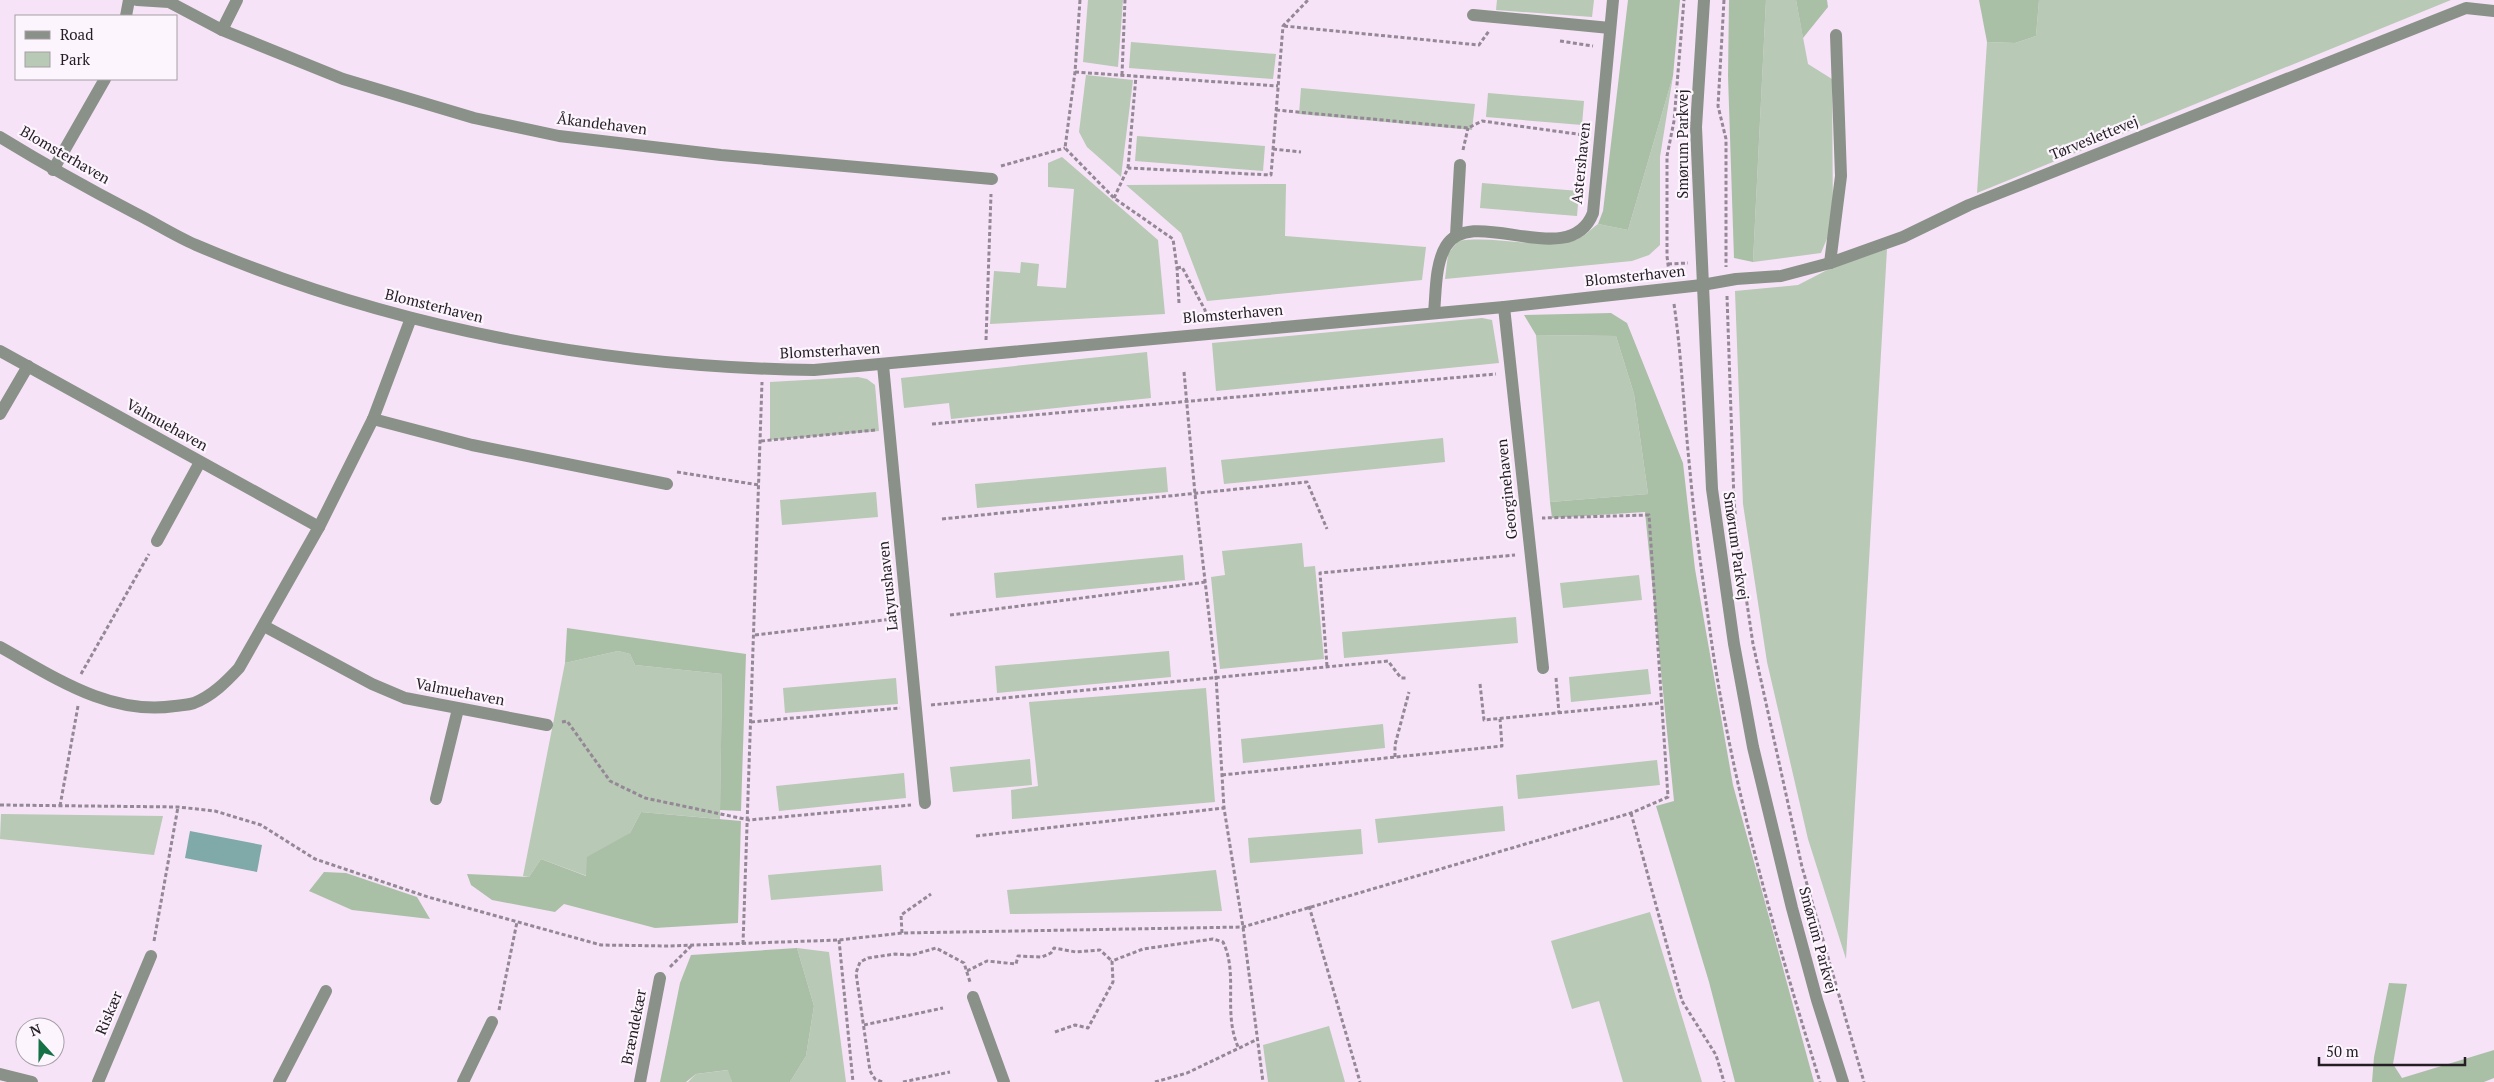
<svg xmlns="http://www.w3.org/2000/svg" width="2494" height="1082" viewBox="0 0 2494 1082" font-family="'PT Serif',serif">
<rect width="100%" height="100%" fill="#f6e3f7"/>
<g fill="#b8c9b5">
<path d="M 1088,0 L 1123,0 L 1118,67 L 1083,62 Z"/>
<path d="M 1497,0 L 1594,0 L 1592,17 L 1496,10 Z"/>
<path d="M 1766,0 L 1796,0 L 1808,64 L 1832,79 L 1833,224 L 1821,253 L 1753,262 Z"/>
<path d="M 2039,0 L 2451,0 L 1977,193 L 1987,42 L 2015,43 L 2036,36 Z"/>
<path d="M 1131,42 L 1276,54 L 1273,79 L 1129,68 Z"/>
<path d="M 1086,75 L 1133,80 L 1121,177 L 1087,147 L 1079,132 Z"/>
<path d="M 1673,76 L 1660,157 L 1660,245 L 1649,255 L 1632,261 L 1445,279 L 1448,254 L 1458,241 C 1497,235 1537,250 1575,240 C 1583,238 1591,229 1598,224 L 1628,230 Z"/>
<path d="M 1301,88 L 1475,104 L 1472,130 L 1299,114 Z"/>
<path d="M 1488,93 L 1584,101 L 1582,125 L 1486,117 Z"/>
<path d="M 1137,136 L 1265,146 L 1263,171 L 1135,161 Z"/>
<path d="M 1062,157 L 1158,240 L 1165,314 L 990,324 L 994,271 L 1020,273 L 1021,262 L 1039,264 L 1037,286 L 1066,288 L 1074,189 L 1048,187 L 1048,163 Z"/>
<path d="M 1482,183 L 1579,191 L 1577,216 L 1480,208 Z"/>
<path d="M 1286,184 L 1285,236 L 1426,247 L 1422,280 L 1207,301 L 1181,233 L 1126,185 Z"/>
<path d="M 1887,249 L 1846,959 L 1808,839 L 1767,662 L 1743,504 L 1735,291 L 1798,285 L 1833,267 Z"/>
<path d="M 1482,318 L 1492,320 L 1499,363 L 1216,391 L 1212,343 Z"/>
<path d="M 1536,335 L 1616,336 L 1634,394 L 1648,494 L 1550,502 Z"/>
<path d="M 1147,352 L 1151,398 L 951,419 L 949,403 L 904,408 L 901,378 Z"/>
<path d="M 858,377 L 867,379 L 875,385 L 879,431 L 770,440 L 770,382 Z"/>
<path d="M 1443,438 L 1445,462 L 1224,484 L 1221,460 Z"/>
<path d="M 1166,467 L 1168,492 L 977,508 L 975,484 Z"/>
<path d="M 876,492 L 878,517 L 782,525 L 780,500 Z"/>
<path d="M 1302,543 L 1304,567 L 1315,566 L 1324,659 L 1220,669 L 1211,577 L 1225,575 L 1222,551 Z"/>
<path d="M 1183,555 L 1185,580 L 996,598 L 994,573 Z"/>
<path d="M 1639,575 L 1642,600 L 1563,608 L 1560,583 Z"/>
<path d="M 1516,617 L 1518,643 L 1344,658 L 1342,632 Z"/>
<path d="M 618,651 L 630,654 L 635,665 L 722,674 L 720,819 L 641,812 L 630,833 L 587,876 L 541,859 L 529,877 L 523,876 L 565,663 Z"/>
<path d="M 1169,651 L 1171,677 L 997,693 L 995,666 Z"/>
<path d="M 1648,669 L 1651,694 L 1571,702 L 1569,677 Z"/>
<path d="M 896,678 L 898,704 L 785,713 L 783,688 Z"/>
<path d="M 1206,688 L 1215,802 L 1012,819 L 1011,790 L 1038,786 L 1029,702 Z"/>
<path d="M 1383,724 L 1385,748 L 1243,763 L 1241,739 Z"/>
<path d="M 1030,759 L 1032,785 L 953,792 L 950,767 Z"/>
<path d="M 1657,760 L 1660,785 L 1518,799 L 1516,775 Z"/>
<path d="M 904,773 L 906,798 L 779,811 L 776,786 Z"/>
<path d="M 1503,806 L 1505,831 L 1378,843 L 1375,819 Z"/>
<path d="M 1,814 L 163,816 L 154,855 L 0,839 Z"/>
<path d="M 1361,829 L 1363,854 L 1250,863 L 1248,838 Z"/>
<path d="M 881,865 L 883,891 L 771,900 L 768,875 Z"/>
<path d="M 1216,870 L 1222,911 L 1010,914 L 1007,890 Z"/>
<path d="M 1650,912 L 1702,1082 L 1623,1082 L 1599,1001 L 1572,1009 L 1551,941 Z"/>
<path d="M 797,948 L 829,952 L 846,1082 L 790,1082 L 806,1056 L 814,1006 Z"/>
<path d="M 1329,1026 L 1345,1082 L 1268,1082 L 1263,1045 Z"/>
<path d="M 729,1070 L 732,1082 L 688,1082 L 696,1074 Z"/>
</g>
<g fill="#aac0a6">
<path d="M 1628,0 L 1680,0 L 1673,76 L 1628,230 L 1598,224 L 1603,211 Z"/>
<path d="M 1729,0 L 1766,0 L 1753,262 L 1734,258 L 1728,76 Z"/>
<path d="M 1796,0 L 1827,0 L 1828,7 L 1803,38 Z"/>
<path d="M 1979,0 L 2039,0 L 2036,36 L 2015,43 L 1987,42 Z"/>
<path d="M 1611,313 L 1627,323 L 1683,463 L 1695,569 L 1733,785 L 1814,1082 L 1735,1082 L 1709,982 L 1656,806 L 1674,801 L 1645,512 L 1552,518 L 1550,502 L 1648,494 L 1634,394 L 1616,336 L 1536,335 L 1524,315 Z"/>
<path d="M 567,628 L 746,654 L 741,811 L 720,810 L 722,674 L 635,665 L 630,654 L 618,651 L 565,663 Z"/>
<path d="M 641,812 L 741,821 L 738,923 L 655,928 L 564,904 L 555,912 L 492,900 L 471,885 L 467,874 L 529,877 L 541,859 L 586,876 L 587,857 L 630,833 Z"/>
<path d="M 324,872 L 346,873 L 417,897 L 430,919 L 352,910 L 309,891 Z"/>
<path d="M 797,948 L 814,1006 L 806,1056 L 790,1082 L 732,1082 L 728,1070 L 696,1074 L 686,1082 L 660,1082 L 680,983 L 691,955 Z"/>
<path d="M 2389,983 L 2407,984 L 2393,1064 L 2402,1078 L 2494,1050 L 2494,1078 L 2484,1082 L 2372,1082 L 2374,1057 Z"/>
</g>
<path fill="#80a9aa" d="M 190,831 L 262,845 L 257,872 L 185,858 Z"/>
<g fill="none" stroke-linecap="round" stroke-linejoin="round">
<g stroke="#958896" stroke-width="3" stroke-dasharray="4 2.5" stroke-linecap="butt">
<path d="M 1080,0 L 1075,72 L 1065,148 L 1114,198 L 1173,239 L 1177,268 L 1179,303"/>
<path d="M 1724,0 L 1718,106 L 1726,139 L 1726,267"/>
<path d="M 1284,26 L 1479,45 L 1489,31"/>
<path d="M 1560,41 L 1593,46"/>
<path d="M 1075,72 L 1278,86"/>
<path d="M 1122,75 L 1125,0"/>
<path d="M 1276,110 L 1468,128 L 1482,121 L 1584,135"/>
<path d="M 1273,149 L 1301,152"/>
<path d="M 1463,150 L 1468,128"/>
<path d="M 1001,166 L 1065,148"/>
<path d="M 1128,168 L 1136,76"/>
<path d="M 1114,198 L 1128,168 L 1271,175 L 1283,26 L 1308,0"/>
<path d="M 1668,264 L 1688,263"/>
<path d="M 1177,268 L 1182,267 L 1205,310 L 1207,319"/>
<path d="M 1669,273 L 1667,256 L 1667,156 L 1674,121 L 1684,0"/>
<path d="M 1727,296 L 1734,501 L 1739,552"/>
<path d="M 1674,304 C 1682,359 1684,415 1690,471 C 1695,529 1704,587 1712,645 C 1734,793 1776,939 1820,1082"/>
<path d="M 986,340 L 991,194"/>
<path d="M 1184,372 L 1195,494 L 1216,676 L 1224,808 L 1243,927 L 1263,1082"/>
<path d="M 932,424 L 1496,374"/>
<path d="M 761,441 L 876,430"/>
<path d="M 677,472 L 759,485"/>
<path d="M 942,519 L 1307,482 L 1327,529"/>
<path d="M 1741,563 L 1753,644 L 1802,867 L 1864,1082"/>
<path d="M 950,615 L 1206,582"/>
<path d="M 755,635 L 892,619"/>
<path d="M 1327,666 L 1320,573 L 1515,555"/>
<path d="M 81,674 L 149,554"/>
<path d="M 1556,678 L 1559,713"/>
<path d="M 1480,684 L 1484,720 L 1660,703"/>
<path d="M 931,705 L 1388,661 L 1401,678 L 1407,678"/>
<path d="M 562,722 L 567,721 L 610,781 L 645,798 L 749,820 L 911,805"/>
<path d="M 751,722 L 900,708"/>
<path d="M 1395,757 L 1395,745 L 1409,692"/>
<path d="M 1222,775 L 1502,746 L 1500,719"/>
<path d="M 0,805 L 178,807 L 215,811 L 261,825 L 315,859 L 428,897 L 601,945 L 668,946 L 839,940 L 902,933 L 1243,927 L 1631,813 L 1668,797 L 1649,515 L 1542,518"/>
<path d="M 60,806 L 78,706"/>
<path d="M 1631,813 L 1682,1001 L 1716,1055 L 1724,1082"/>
<path d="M 976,836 L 1224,808"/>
<path d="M 1309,906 L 1360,1082"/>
<path d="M 902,933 L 901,915 L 931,894"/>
<path d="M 839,940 L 853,1082"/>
<path d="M 154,941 L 178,807"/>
<path d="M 743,944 L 762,382"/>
<path d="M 670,967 L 692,945"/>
<path d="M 967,971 L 987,961 L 1016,964 L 1018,956 L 1042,957 L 1051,953 L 1054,948 L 1076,952 L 1100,950 L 1112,961"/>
<path d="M 499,1010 L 517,922"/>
<path d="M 864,1025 L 943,1008"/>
<path d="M 1055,1032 L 1075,1025 L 1088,1028 L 1113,982 L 1112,961 L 1143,949 L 1213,939 L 1223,942 C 1239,975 1222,1013 1239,1049"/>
<path d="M 882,1082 L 875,1079 L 870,1071 L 856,973 L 860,962 L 868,958 L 895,954 L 912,955 L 936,948 L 964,963 L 970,982"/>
<path d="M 903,1082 L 950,1072"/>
<path d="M 1155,1082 L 1187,1073 L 1258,1039"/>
</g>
<g stroke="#8a9188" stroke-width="12">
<path d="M 137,0 L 169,2 L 222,30 L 343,79 L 474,118 L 559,136 L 721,155 L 992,179"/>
<path d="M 1704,0 L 1696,127 L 1712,489 L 1734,644 L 1753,747 L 1792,908 L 1817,1000 L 1843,1082"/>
<path d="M 1473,15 L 1610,28"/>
<path d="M 126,16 L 129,0"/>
<path d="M 222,30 L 237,0"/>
<path d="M 0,137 C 44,164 89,189 135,213 C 155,223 175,236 196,245 C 391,328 602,367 814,370 L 1504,307 L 1702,285 L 1736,279 L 1781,276 L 1830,263 L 1903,237 L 1969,205 L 2466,8 L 2494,11"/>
<path d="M 53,170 L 105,79"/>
<path d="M 1456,235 L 1460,165"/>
<path d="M 1830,263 L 1841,176 L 1836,35"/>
<path d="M 1504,307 L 1543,668"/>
<path d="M 1434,313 C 1436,292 1435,264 1446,246 C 1472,203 1570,273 1593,213 L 1613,0"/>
<path d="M 0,351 L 319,527"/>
<path d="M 883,365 L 925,803"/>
<path d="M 0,414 L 28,366"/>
<path d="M 373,419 L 472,445 L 667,484"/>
<path d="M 157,541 L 200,462"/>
<path d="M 264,626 L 372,684 L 405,698 L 547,725"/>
<path d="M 0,647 C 54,677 110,716 175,706 C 181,705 188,705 194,703 C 212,696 226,682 239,668 L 319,527 L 373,419 L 411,318"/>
<path d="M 436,799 L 458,709"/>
<path d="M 973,997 L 1004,1082"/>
<path d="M 0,1074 L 32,1082"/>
<path d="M 98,1082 L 151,956"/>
<path d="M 279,1082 L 326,991"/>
<path d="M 463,1082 L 492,1022"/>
<path d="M 640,1082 L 660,978"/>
</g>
</g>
<g text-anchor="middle" stroke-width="4.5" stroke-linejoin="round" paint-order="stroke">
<g font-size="15" fill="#241d24" stroke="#fcf5fd">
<text transform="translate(602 124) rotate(7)" y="5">Åkandehaven</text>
<text transform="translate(2094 138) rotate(-22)" y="5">Tørveslettevej</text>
<text transform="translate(1683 144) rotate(-90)" y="5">Smørum Parkvej</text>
<text transform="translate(65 155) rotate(30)" y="5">Blomsterhaven</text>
<text transform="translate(1581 163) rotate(-84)" y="5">Astershaven</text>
<text transform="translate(1635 276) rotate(-6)" y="5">Blomsterhaven</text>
<text transform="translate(434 306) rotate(14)" y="5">Blomsterhaven</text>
<text transform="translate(1233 314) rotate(-5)" y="5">Blomsterhaven</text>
<text transform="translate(830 351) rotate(-3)" y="5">Blomsterhaven</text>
<text transform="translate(167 425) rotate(29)" y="5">Valmuehaven</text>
<text transform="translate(1507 489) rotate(-96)" y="5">Georginehaven</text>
<text transform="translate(1736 546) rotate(82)" y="5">Smørum Parkvej</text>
<text transform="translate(888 586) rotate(-96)" y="5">Latyrushaven</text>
<text transform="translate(460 692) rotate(11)" y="5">Valmuehaven</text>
<text transform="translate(1818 940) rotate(75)" y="5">Smørum Parkvej</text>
<text transform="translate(109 1013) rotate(-67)" y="5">Riskær</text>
<text transform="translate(634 1027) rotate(-79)" y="5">Brændekær</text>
</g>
</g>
<rect x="15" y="15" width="162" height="65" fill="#fcf5fd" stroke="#a69fa6"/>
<rect x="25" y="31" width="25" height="8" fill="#8a9188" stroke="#a69fa6"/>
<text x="60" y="40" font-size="15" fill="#241d24">Road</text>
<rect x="25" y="52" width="25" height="15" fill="#b8c9b5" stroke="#a69fa6"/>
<text x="60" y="65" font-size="15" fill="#241d24">Park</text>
<g transform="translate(40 1042) rotate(339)"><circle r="24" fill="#fcf5fd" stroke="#a69fa6"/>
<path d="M0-4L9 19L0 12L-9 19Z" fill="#157045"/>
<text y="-8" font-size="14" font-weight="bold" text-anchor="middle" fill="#241d24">N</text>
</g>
<path d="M2319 1057v8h146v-8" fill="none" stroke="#241d24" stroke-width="2.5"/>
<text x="2326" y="1057" font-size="15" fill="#241d24" stroke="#fcf5fd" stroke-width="4" paint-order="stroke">50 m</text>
</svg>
